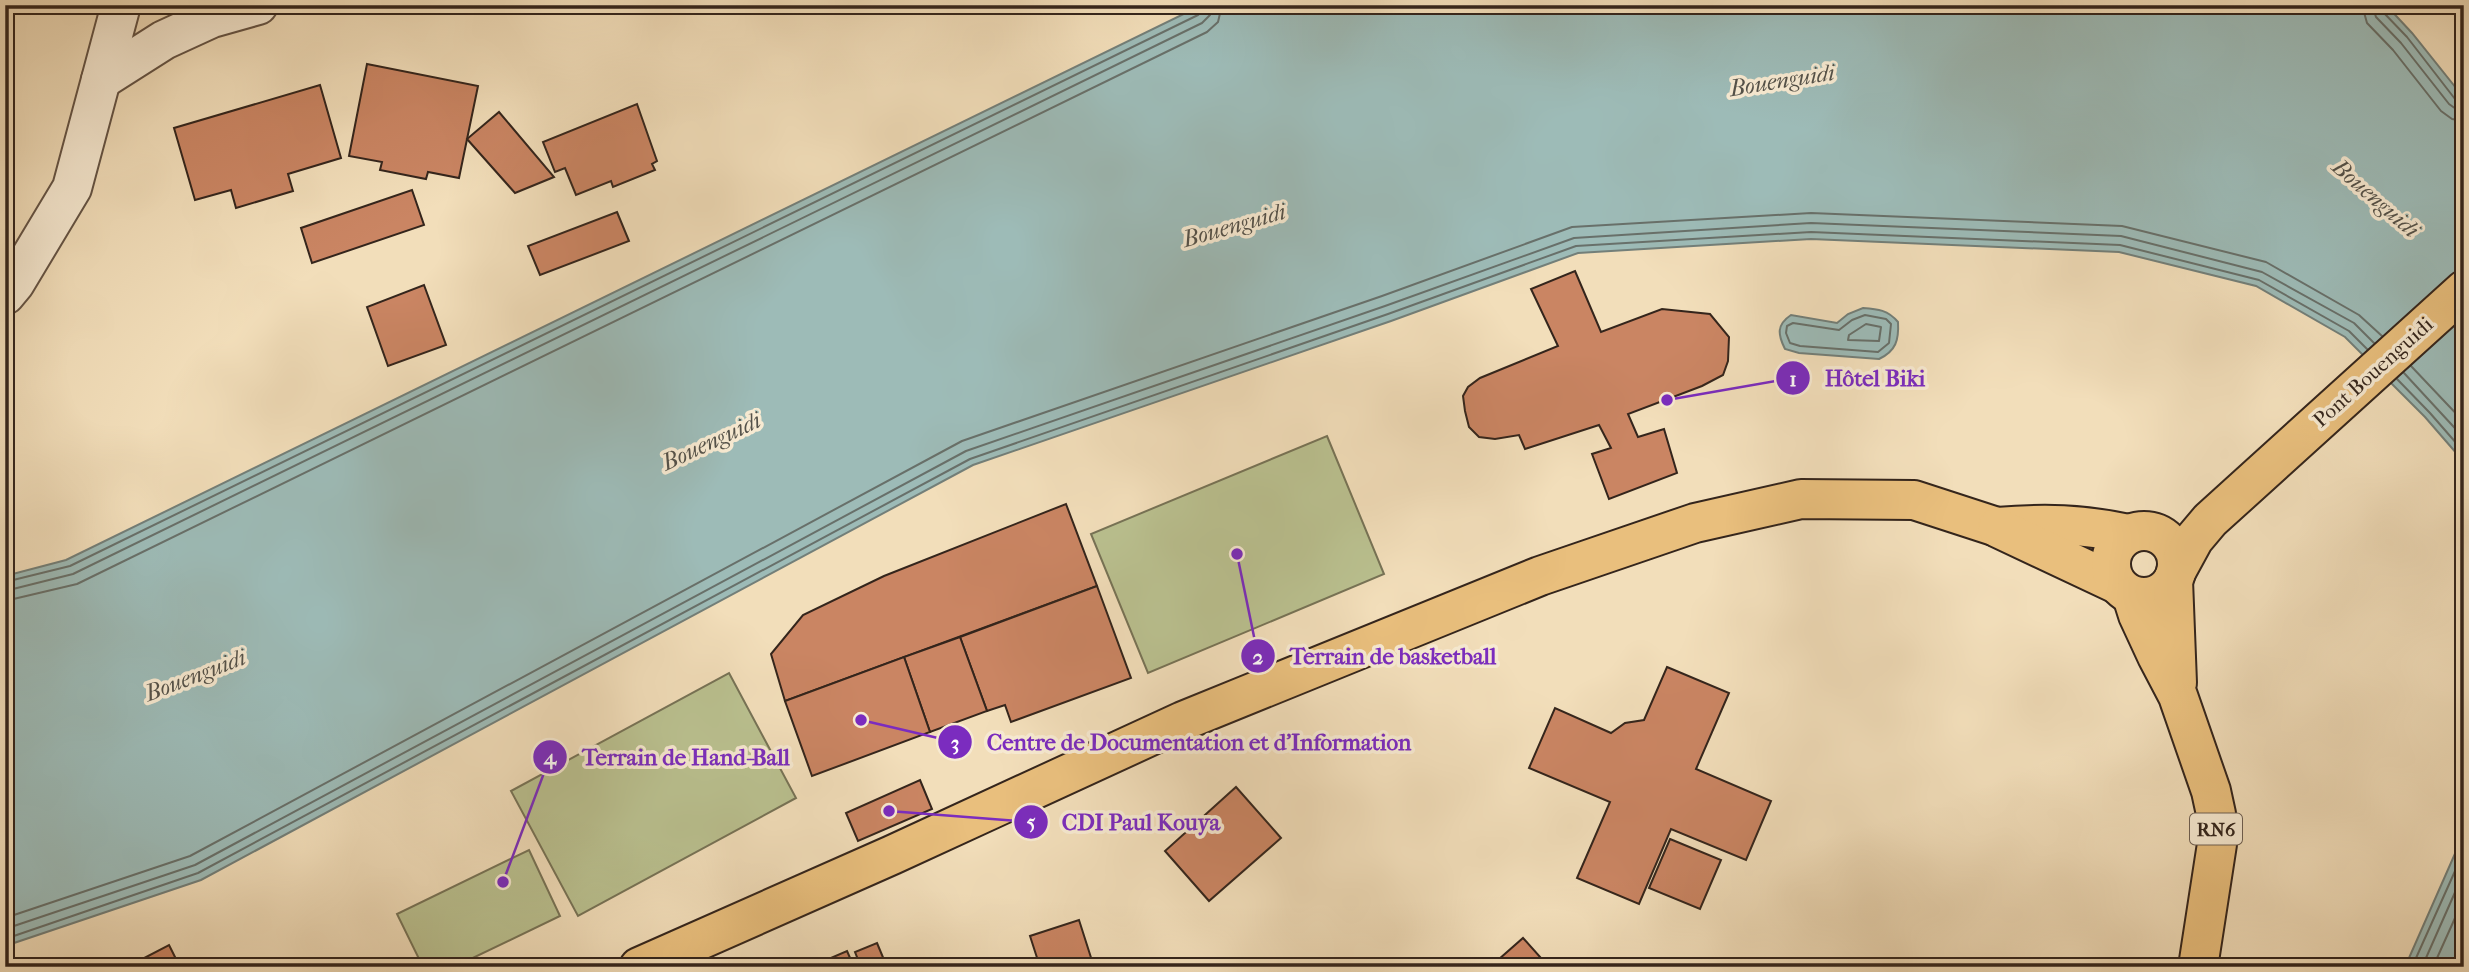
<svg xmlns="http://www.w3.org/2000/svg" width="2469" height="972" viewBox="0 0 2469 972" font-family="'IM FELL French Canon',serif">
<rect width="100%" height="100%" fill="#f2deba"/>
<filter id="stains"><feTurbulence type="fractalNoise" baseFrequency=".00286" numOctaves="4"/><feColorMatrix values="0 0 0 0 .2 0 0 0 0 .09 0 0 0 0 .02 0 0 0 .5 -.17"/></filter>
<radialGradient id="worn" r=".72"><stop offset=".6" stop-color="#630" stop-opacity="0"/><stop offset="1" stop-color="#630" stop-opacity=".3"/></radialGradient>
<g fill="#bac190" stroke="#777356" stroke-width="2">
<path d="M 1327,436 L 1384,574 L 1148,673 L 1091,534 Z"/>
<path d="M 729,673 L 796,798 L 578,916 L 511,791 Z"/>
<path d="M 529,850 L 560,916 L 454,967 L 423,967 L 397,914 Z"/>
</g>
<g fill="#9dbbb7" stroke="#737f79" stroke-width="2">
<path d="M 1202,5 L 2386,5 L 2412,33 L 2464,98 L 2464,462 L 2425,417 L 2345,337 L 2256,286 L 2119,252 L 1811,239 L 1578,253 L 1391,321 L 973,465 L 201,880 L 5,946 L 5,576 L 66,560 Z"/>
<path d="M 1863,308 C 1878,309 1888,310 1898,322 C 1899,340 1896,351 1879,359 L 1799,353 L 1785,349 C 1778,335 1776,325 1791,315 L 1837,323 L 1848,314 Z"/>
<path d="M 2464,835 L 2464,967 L 2405,967 L 2461,840 Z"/>
</g>
<g fill="none" stroke-linecap="round" stroke-linejoin="round">
<g stroke="#68706a" stroke-width="2">
<path d="M 2362,5 L 2367,23 L 2393,50 L 2441,111 L 2452,119 L 2464,121"/>
<path d="M 2372,5 L 2376,17 L 2401,43 L 2449,104 L 2456,109 L 2464,110"/>
<path d="M 2381,5 L 2383,12 L 2407,37 L 2455,99 L 2464,101"/>
<path d="M 1865,315 L 1886,319 L 1891,324 L 1889,343 L 1878,352 L 1800,346 L 1790,343 L 1786,333 L 1787,326 L 1793,323 L 1839,330 L 1852,320 Z"/>
<path d="M 1866,324 L 1881,327 L 1879,341 L 1848,340 L 1849,335 Z"/>
<path d="M 2411,366 L 2464,422"/>
<path d="M 2404,373 L 2464,438"/>
<path d="M 2397,379 L 2430,413 L 2464,452"/>
<path d="M 5,582 L 70,566 L 1198,15 L 1202,11 L 1203,5"/>
<path d="M 5,591 L 73,574 L 1202,23 L 1210,15 L 1212,5"/>
<path d="M 5,601 L 77,584 L 1207,32 L 1218,22 L 1222,5"/>
<path d="M 5,918 L 190,856 L 962,441 L 1382,296 L 1572,227 L 1811,213 L 2122,226 L 2266,262 L 2359,315 L 2382,336"/>
<path d="M 5,929 L 195,865 L 966,451 L 1385,306 L 1574,238 L 1811,223 L 2121,236 L 2262,272 L 2354,323 L 2374,343"/>
<path d="M 5,939 L 198,873 L 970,459 L 1388,314 L 1576,246 L 1811,232 L 2120,245 L 2259,280 L 2349,331 L 2367,349"/>
<path d="M 2412,967 L 2464,851"/>
<path d="M 2422,967 L 2464,872"/>
<path d="M 2433,967 L 2464,898"/>
</g>
</g>
<g fill="#ca8563" stroke="#34251c" stroke-width="2">
<path d="M 367,64 L 478,86 L 459,178 L 428,172 L 426,179 L 380,170 L 382,162 L 349,156 Z"/>
<path d="M 320,85 L 341,158 L 288,174 L 293,191 L 236,208 L 231,190 L 195,200 L 174,128 Z"/>
<path d="M 637,104 L 657,161 L 652,164 L 655,170 L 613,187 L 611,181 L 576,195 L 565,168 L 555,172 L 543,142 Z"/>
<path d="M 499,112 L 554,177 L 515,193 L 467,139 Z"/>
<path d="M 412,190 L 424,225 L 312,263 L 301,228 Z"/>
<path d="M 617,212 L 629,241 L 540,275 L 528,246 Z"/>
<path d="M 1575,271 L 1601,332 L 1662,309 L 1710,314 L 1729,337 L 1728,361 L 1723,375 L 1702,386 L 1628,414 L 1638,437 L 1664,429 L 1677,473 L 1609,499 L 1592,454 L 1611,448 L 1599,425 L 1525,449 L 1519,435 L 1495,439 L 1479,437 L 1469,427 L 1465,411 L 1463,396 L 1468,387 L 1480,378 L 1558,346 L 1531,289 Z"/>
<path d="M 424,285 L 446,345 L 388,366 L 367,307 Z"/>
<path d="M 1066,504 L 1097,586 L 785,701 L 771,654 L 803,615 L 884,576 Z"/>
<path d="M 1097,586 L 1131,678 L 1011,722 L 1005,705 L 987,711 L 960,637 Z"/>
<path d="M 960,637 L 987,711 L 930,732 L 904,657 Z"/>
<path d="M 904,657 L 930,732 L 812,776 L 785,701 Z"/>
<path d="M 1667,667 L 1729,693 L 1696,769 L 1771,801 L 1746,860 L 1671,829 L 1639,904 L 1577,878 L 1610,802 L 1529,768 L 1555,708 L 1611,733 L 1625,723 L 1644,720 Z"/>
<path d="M 920,780 L 932,809 L 858,841 L 846,813 Z"/>
<path d="M 1236,787 L 1281,838 L 1209,901 L 1165,851 Z"/>
<path d="M 1670,839 L 1721,860 L 1700,909 L 1649,888 Z"/>
<path d="M 1079,920 L 1094,967 L 1040,967 L 1030,936 Z"/>
<path d="M 1523,938 L 1549,967 L 1490,967 Z"/>
<path d="M 877,943 L 887,967 L 861,967 L 855,952 Z"/>
<path d="M 169,945 L 180,967 L 127,967 Z"/>
<path d="M 847,951 L 854,967 L 810,967 Z"/>
</g>
<g fill="none" stroke-linecap="round" stroke-linejoin="round">
<defs>
<g id="minor">
<path d="M 101,80 L 164,40 L 212,18 L 258,5"/>
<path d="M 5,295 L 15,283 L 72,188 L 121,5"/>
</g>
<path id="major" d="M 639,967 L 892,855 L 1183,721 L 1540,576 L 1695,523 L 1801,499 L 1914,500 L 1997,527"/>
<g id="highway">
<path d="M 1997,527 C 2045,523 2082,524 2129,534"/>
<path d="M 1998,528 L 2117,584"/>
<circle cx="2144" cy="564" r="33"/>
<path d="M 2176,572 L 2194,539 L 2210,520 L 2464,290"/>
<path d="M 2173,580 L 2177,683"/>
<path d="M 2132,596 L 2138,615 L 2157,656 L 2178,696 L 2211,791 L 2216,814 L 2217,844 L 2198,967"/>
</g>
</defs>
<use href="#minor" stroke="#645344" stroke-width="42"/>
<use href="#major" stroke="#34251c" stroke-width="42"/>
<use href="#highway" stroke="#34251c" stroke-width="42"/>
<use href="#minor" stroke="#f7ead2" stroke-width="38"/>
<use href="#major" stroke="#e9bf7d" stroke-width="38"/>
<use href="#highway" stroke="#e9bf7d" stroke-width="38"/>
</g>
<g text-anchor="middle" stroke-width="7" stroke-linejoin="round" paint-order="stroke">
<rect fill="#f7ead2" stroke="#6e6053" stroke-width="2" x="2190" y="813.5" width="52" height="31" rx="5"/>
<g font-size="19" font-weight="bold" fill="#34251c">
<text x="2216" y="836">RN6</text>
</g>
<g font-size="21" fill="#34251c" stroke="#f7ead2">
<text transform="translate(2373 372) rotate(-42)" y="7">Pont Bouenguidi</text>
</g>
<g font-size="23" font-style="italic" fill="#54524a" stroke="#f7ead2">
<text transform="translate(1782 80) rotate(-9)" y="8">Bouenguidi</text>
<text transform="translate(2376 198) rotate(41)" y="8">Bouenguidi</text>
<text transform="translate(1234 225) rotate(-16)" y="8">Bouenguidi</text>
<text transform="translate(711 441) rotate(-25)" y="8">Bouenguidi</text>
<text transform="translate(195 675) rotate(-21)" y="8">Bouenguidi</text>
</g>
</g>
<path fill="none" stroke="#7b2cbf" stroke-width="2.5" d="M1667 400L1793 378M1237 554L1258 656M861 720L955 742M503 882L550 757M889 811L1031 822"/>
<g fill="#7b2cbf" stroke="#f7ead2" stroke-width="2.5">
<circle cx="1667" cy="400" r="7"/>
<circle cx="1237" cy="554" r="7"/>
<circle cx="861" cy="720" r="7"/>
<circle cx="503" cy="882" r="7"/>
<circle cx="889" cy="811" r="7"/>
<circle cx="1793" cy="378" r="18"/>
<circle cx="1258" cy="656" r="18"/>
<circle cx="955" cy="742" r="18"/>
<circle cx="550" cy="757" r="18"/>
<circle cx="1031" cy="822" r="18"/>
</g>
<g font-size="21" text-anchor="middle" font-weight="bold" fill="#fff">
<text x="1793" y="386">1</text>
<text x="1258" y="664">2</text>
<text x="955" y="750">3</text>
<text x="550" y="764">4</text>
<text x="1031" y="829">5</text>
</g>
<g font-size="23" text-anchor="middle" font-weight="bold" fill="#7b2cbf" stroke="#f7ead2" stroke-width="7" stroke-linejoin="round" paint-order="stroke">
<text x="1875" y="386">Hôtel Biki</text>
<text x="1393" y="664">Terrain de basketball</text>
<text x="1199" y="750">Centre de Documentation et d'Information</text>
<text x="686" y="765">Terrain de Hand-Ball</text>
<text x="1141" y="830">CDI Paul Kouya</text>
</g>
<rect width="2469" height="972" fill="none" stroke="#f2deba" stroke-width="28"/>
<rect x="7" y="7" width="2455" height="958" fill="none" stroke="#34251c" stroke-width="3.5"/>
<rect x="14" y="14" width="2441" height="944" fill="none" stroke="#34251c" stroke-width="2"/>
<rect width="100%" height="100%" filter="url(#stains)"/>
<rect width="100%" height="100%" fill="url(#worn)"/>
</svg>
